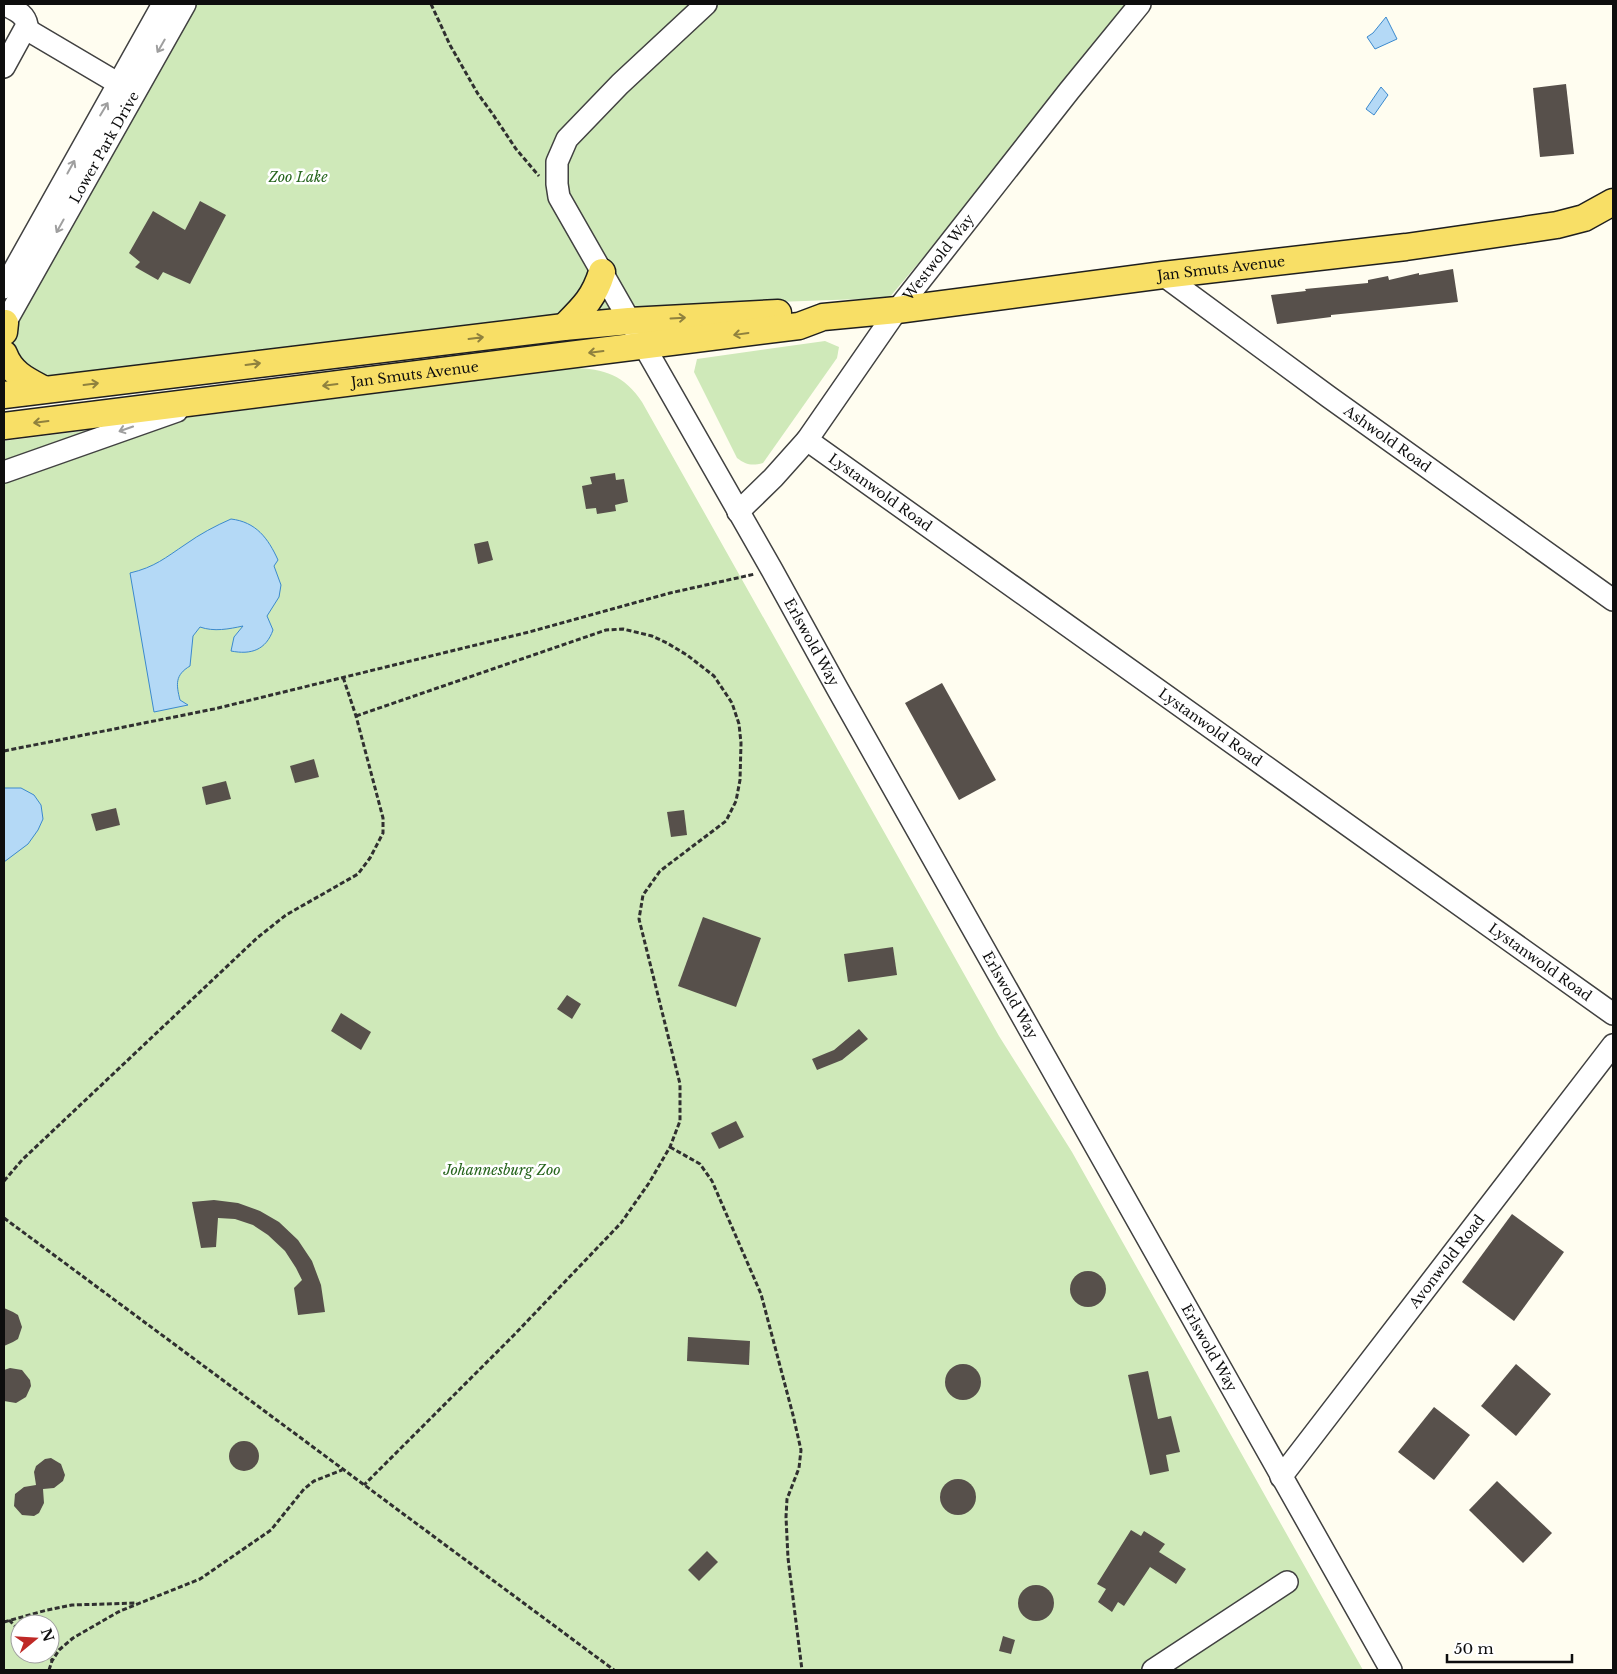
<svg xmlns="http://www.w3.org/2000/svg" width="1617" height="1674" viewBox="0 0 1617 1674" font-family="'Libre Baskerville',serif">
<rect width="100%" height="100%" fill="#fffdf0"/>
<g fill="#cfe9b9" fill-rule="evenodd">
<path d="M 196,4 L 1137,4 L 889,298 L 641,307 L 4,388 L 4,344 Z"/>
<path d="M 825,341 L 839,347 L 837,358 L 763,463 C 752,466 746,465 737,458 L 694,372 L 697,359 Z"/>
<path d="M 573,368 C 604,368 625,376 642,402 L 999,1036 L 1072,1152 L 1363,1670 L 4,1670 L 4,441 ZM 20,1624 L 50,1624 L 50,1654 L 20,1654 Z"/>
</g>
<g fill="#b4d9f6" stroke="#3b89cd">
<path d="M 1386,17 L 1397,39 L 1375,49 L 1367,37 L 1373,33 Z"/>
<path d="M 1381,87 L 1388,95 L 1374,115 L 1366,109 Z"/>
<path d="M 231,519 C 256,522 268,538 278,560 L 274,566 L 281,585 L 279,597 L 267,616 L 273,630 C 266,650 251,655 231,651 L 234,637 L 243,626 C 229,629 214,632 200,627 L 193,636 L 190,666 C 175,675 176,684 180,700 L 188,705 L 154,712 L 130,573 C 155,567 165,558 186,544 C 200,534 215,526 231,519 Z"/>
<path d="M 4,788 L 21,788 L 34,795 L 41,805 L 43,819 L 38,830 L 28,844 L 4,862 Z"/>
</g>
<g fill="#57504b">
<path d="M 1566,84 L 1574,154 L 1540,157 L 1533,88 Z"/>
<path d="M 200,201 L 226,215 L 190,284 L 163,272 L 158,280 L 135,267 L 140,262 L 129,253 L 153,211 L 185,230 Z"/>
<path d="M 1453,269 L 1458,302 L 1331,315 L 1331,317 L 1277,324 L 1271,295 L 1306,291 L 1305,289 L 1368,283 L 1368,280 L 1388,276 L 1389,280 L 1419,273 L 1419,275 Z"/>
<path d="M 615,473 L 616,480 L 624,479 L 628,502 L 615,505 L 616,511 L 597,514 L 596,508 L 586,509 L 582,486 L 592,484 L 590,477 Z"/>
<path d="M 488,541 L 493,560 L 478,564 L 474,544 Z"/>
<path d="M 942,683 L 996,780 L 959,800 L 905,703 Z"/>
<path d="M 314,759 L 319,777 L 295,783 L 290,766 Z"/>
<path d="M 226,781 L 231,799 L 206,805 L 202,787 Z"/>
<path d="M 116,808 L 120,825 L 96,831 L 91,814 Z"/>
<path d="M 684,810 L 687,835 L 671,837 L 667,812 Z"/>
<path d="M 703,917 L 761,938 L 736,1007 L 678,986 Z"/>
<path d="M 893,947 L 897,975 L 848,982 L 844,954 Z"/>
<path d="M 567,995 L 581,1004 L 572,1019 L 557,1009 Z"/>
<path d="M 341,1013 L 371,1032 L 361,1050 L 331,1031 Z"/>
<path d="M 859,1029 L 868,1039 L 842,1060 L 817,1070 L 812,1059 L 834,1050 Z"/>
<path d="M 736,1121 L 744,1137 L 719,1149 L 711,1133 Z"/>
<path d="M 214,1200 L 238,1203 L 260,1211 L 279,1222 L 298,1240 L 312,1261 L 321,1285 L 325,1312 L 298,1315 L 294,1288 L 302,1280 L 296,1268 L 285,1251 L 268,1235 L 253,1225 L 235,1219 L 218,1218 L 216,1247 L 201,1248 L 192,1202 Z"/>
<path d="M 1512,1214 L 1564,1252 L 1514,1321 L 1462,1282 Z"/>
<circle cx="1088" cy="1289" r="18"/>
<path d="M 4,1308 L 13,1312 L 18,1315 L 22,1327 L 18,1339 L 13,1342 L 4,1346 Z"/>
<path d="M 688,1337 L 750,1341 L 749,1365 L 687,1361 Z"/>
<path d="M 1516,1364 L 1551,1394 L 1516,1436 L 1481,1406 Z"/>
<circle cx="963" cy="1382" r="18"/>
<path d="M 10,1368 L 22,1370 L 30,1380 L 31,1386 L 26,1397 L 16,1403 L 4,1401 L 4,1370 Z"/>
<path d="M 1148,1371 L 1158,1419 L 1171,1416 L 1180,1452 L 1166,1455 L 1169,1471 L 1150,1475 L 1128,1375 Z"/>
<path d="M 1434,1407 L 1470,1435 L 1434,1480 L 1398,1452 Z"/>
<circle cx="244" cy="1456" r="15"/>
<path d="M 51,1458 L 61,1464 L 65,1475 L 63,1481 L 54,1488 L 43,1489 L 44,1503 L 39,1513 L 34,1516 L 22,1515 L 14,1506 L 15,1494 L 24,1487 L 36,1485 L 34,1472 L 36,1466 L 45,1459 Z"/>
<circle cx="958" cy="1497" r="18"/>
<path d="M 1497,1481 L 1552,1533 L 1523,1563 L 1469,1510 Z"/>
<path d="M 1131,1530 L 1141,1536 L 1144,1531 L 1165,1544 L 1159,1552 L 1186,1569 L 1176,1584 L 1150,1567 L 1124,1606 L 1118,1602 L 1112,1612 L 1098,1602 L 1106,1589 L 1097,1584 Z"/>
<path d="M 707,1551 L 718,1562 L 699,1581 L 688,1570 Z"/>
<circle cx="1036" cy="1603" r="18"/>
<path d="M 1003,1636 L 1015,1640 L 1011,1654 L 999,1651 Z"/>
</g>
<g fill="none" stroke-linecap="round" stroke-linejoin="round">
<defs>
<g id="minor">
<path d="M 4,4 C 14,10 25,13 27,25 L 4,67"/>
<path id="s1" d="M 706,4 L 620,84 L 567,139 L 557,162 L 557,184 L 559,197 L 772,570 L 837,688 L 1391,1670"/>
<path d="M 26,29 L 131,91"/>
<path id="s2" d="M 1163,275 L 1329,397 L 1613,600"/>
<path d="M 4,288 L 163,4"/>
<path id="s3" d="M 4,325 L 185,4"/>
<path id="s4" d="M 807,440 L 1613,1014"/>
<path d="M 4,472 L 177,411"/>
<path id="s5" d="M 738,512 L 773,478 L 807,440 L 897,310 L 1069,91 L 1140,4"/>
<path id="s6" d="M 1281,1477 L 1613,1045"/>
<path d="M 1153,1670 L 1287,1582"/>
</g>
<g id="major">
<path d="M 564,327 C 583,308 594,298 602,272"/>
<path d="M 4,332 L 5,323"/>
<path d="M 4,354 C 11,373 26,380 43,389"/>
<path d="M 4,395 L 564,327 L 629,321 L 778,313"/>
<path id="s7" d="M 4,426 L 799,326 L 823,317 L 897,310 L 1163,275 L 1406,247 L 1524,230 L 1557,225 L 1584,218 L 1613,202"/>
</g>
</defs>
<use href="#minor" stroke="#414141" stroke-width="24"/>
<use href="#major" stroke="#1f1f1f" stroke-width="29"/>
<g stroke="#303030" stroke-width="3" stroke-dasharray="5 2.5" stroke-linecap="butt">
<path d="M 431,4 L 450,45 L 478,94 L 492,113 L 516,149 L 539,176"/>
<path d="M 356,716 L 606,630 L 623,629 L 652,636 L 667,643 L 687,655 L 714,676 L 732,703 L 739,724 L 741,743 L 740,780 L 736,801 L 726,821 L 660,871 L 643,895 L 639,919 L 680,1084 L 680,1121 L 670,1147 L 649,1183 L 621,1223 L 514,1335 L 364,1485"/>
<path d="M 4,751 L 214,709 L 529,632 L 670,593 L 755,574"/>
<path d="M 670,1147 L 700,1164 L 712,1181 L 761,1294 L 793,1415 L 801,1450 L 799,1468 L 787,1499 L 786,1517 L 788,1558 L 802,1670"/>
<path d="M 4,1181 L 22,1160 L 257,938 L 286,915 L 358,874 L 370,858 L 383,833 L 383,818 L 356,716 L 343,677"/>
<path d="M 4,1218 L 614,1670"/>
<path d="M 9,1620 L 20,1631"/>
<path d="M 4,1622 L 47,1610 L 72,1605 L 137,1603"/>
<path d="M 45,1654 L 52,1660"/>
<path d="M 49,1670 L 52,1661 L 59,1650 L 73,1638 L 120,1611 L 200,1579 L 271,1530 L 304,1489 L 314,1481 L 342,1470"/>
</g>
<use href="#minor" stroke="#fff" stroke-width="21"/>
<use href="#major" stroke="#f8df66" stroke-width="26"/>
</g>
<defs><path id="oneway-shaft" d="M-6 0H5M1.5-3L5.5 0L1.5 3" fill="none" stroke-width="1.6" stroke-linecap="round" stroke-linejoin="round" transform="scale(1.25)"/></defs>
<g stroke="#9f9f9f">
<use href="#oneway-shaft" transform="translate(161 46) rotate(120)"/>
<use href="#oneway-shaft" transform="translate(104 109) rotate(-59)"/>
<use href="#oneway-shaft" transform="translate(71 167) rotate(-61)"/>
<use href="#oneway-shaft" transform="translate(60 226) rotate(119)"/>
<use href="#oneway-shaft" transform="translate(126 429) rotate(161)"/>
</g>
<g stroke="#8f813e">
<use href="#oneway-shaft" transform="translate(678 318) rotate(-3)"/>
<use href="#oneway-shaft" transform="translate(741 334) rotate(172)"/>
<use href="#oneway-shaft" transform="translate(476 338) rotate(-7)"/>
<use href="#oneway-shaft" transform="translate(596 352) rotate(173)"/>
<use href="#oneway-shaft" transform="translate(253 364) rotate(-7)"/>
<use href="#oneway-shaft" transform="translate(91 384) rotate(-7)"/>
<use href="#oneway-shaft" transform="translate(330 385) rotate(173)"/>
<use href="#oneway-shaft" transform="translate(41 422) rotate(173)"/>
</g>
<g text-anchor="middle" stroke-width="5" stroke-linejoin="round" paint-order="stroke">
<g font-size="14" fill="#0e0e0e" stroke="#fff">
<text dy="5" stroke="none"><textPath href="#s3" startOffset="204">Lower Park Drive</textPath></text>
<text dy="5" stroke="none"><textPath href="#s5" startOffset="325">Westwold Way</textPath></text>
<text dy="5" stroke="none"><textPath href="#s7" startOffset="1228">Jan Smuts Avenue</textPath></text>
<text dy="5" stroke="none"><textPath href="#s7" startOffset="414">Jan Smuts Avenue</textPath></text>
<text dy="5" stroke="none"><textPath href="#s2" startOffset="278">Ashwold Road</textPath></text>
<text dy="5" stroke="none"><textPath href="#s4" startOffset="90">Lystanwold Road</textPath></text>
<text dy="5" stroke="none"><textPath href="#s1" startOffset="766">Erlswold Way</textPath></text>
<text dy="5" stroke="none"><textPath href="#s4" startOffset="495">Lystanwold Road</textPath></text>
<text dy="5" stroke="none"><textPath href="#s4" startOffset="900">Lystanwold Road</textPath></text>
<text dy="5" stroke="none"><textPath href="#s1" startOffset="1171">Erlswold Way</textPath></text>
<text dy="5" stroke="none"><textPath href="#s6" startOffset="272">Avonwold Road</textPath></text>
<text dy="5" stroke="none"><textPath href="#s1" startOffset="1576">Erlswold Way</textPath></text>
</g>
<g font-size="14" font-style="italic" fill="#28661e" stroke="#fff">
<text x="298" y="182">Zoo Lake</text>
<text x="502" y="1175">Johannesburg Zoo</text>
</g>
</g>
<rect width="1617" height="1674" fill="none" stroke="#0e0e0e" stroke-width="10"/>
<g transform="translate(35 1639) rotate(72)"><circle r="24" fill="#ffffff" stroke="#9f9f9f"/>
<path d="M0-4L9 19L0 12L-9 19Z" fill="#bf2926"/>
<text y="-8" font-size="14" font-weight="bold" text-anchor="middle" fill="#0e0e0e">N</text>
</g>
<path d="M1447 1654v8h125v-8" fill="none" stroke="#0e0e0e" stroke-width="2.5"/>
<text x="1454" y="1654" font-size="15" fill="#0e0e0e" stroke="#ffffff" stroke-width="4" paint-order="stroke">50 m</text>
</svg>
